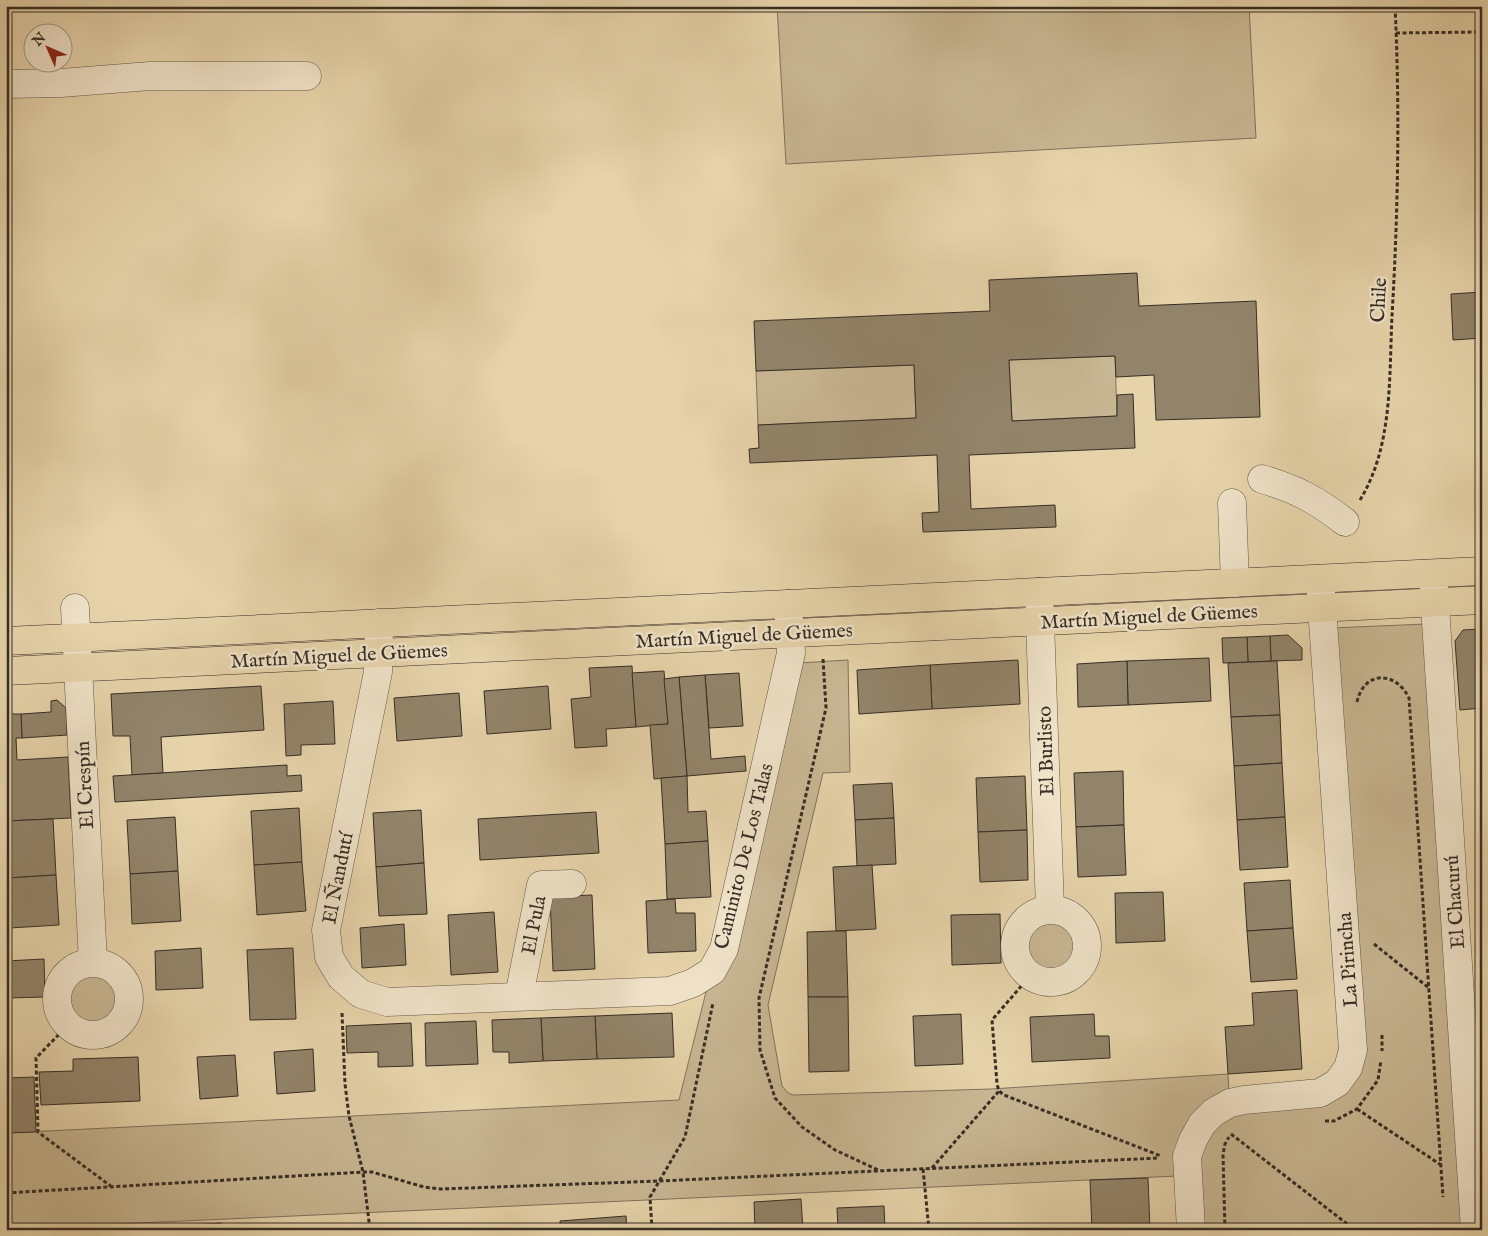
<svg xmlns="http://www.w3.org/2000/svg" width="1488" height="1236" viewBox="0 0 1488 1236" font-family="'IM FELL English',serif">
<rect width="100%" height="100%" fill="#e6d3aa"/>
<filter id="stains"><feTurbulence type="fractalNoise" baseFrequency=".004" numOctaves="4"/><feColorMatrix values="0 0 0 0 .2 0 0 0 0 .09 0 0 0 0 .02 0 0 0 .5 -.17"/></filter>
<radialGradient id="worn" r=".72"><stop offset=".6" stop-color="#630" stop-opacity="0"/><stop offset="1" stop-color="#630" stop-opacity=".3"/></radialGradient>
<g fill="#c8b793" stroke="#80725c">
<path d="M 777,6 L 1249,6 L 1256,138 L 786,164 Z"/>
<path d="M 1115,356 L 1117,416 L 1012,421 L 1009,360 Z"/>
<path d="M 914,365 L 916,418 L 758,425 L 756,371 Z"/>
<path d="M 1426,624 L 1464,1230 L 1200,1230 L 1200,1143 L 1219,1119 L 1344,1092 L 1332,628 Z"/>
<path d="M 848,660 L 850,772 L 823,773 L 768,1005 L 782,1086 L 788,1093 L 793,1095 L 991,1089 L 1228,1074 L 1229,1094 L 1178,1176 L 6,1229 L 6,1133 L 679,1100 L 707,988 L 799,663 Z"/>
<circle cx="1051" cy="946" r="27"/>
<circle cx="93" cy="999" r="27"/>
</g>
<g fill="#92846a" stroke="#372e24">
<path d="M 1137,273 L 1139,306 L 1256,301 L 1260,417 L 1156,420 L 1154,375 L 1116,377 L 1115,356 L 1009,360 L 1012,421 L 1117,416 L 1117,395 L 1133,394 L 1135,448 L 969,455 L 971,509 L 1055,505 L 1056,527 L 923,532 L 922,513 L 939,512 L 937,455 L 750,463 L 749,449 L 759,448 L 758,425 L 916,418 L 914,365 L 756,371 L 754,321 L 990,311 L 989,280 Z"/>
<path d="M 1482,292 L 1482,338 L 1453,340 L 1451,294 Z"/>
<path d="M 1481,629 L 1482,708 L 1460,710 L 1455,641 L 1463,630 Z"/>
<path d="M 1288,635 L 1302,648 L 1302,660 L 1271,661 L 1270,636 Z"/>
<path d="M 1270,636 L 1271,661 L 1248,662 L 1247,637 Z"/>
<path d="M 1247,637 L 1248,662 L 1223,663 L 1222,638 Z"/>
<path d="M 1209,658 L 1211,701 L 1128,705 L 1127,661 Z"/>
<path d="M 1018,660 L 1020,704 L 932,709 L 930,665 Z"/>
<path d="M 1127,661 L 1128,705 L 1078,707 L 1077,664 Z"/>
<path d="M 1277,661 L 1280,715 L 1231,717 L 1228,663 Z"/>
<path d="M 930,665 L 932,709 L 859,714 L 857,670 Z"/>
<path d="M 632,666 L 636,727 L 606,729 L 607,746 L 575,748 L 571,699 L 591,697 L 589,668 Z"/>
<path d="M 664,671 L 668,724 L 636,727 L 632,673 Z"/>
<path d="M 739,673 L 743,726 L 709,728 L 705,675 Z"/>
<path d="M 705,675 L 711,759 L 745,756 L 746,771 L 687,776 L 679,677 Z"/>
<path d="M 679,677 L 687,776 L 654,779 L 650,725 L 668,724 L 664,679 Z"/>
<path d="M 261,686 L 264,730 L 161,737 L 163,773 L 132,775 L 130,736 L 113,736 L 111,694 Z"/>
<path d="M 548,686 L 551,729 L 487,734 L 484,691 Z"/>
<path d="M 459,693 L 462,736 L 397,741 L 394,698 Z"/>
<path d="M 57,700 L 66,708 L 67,735 L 22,738 L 21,714 L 51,712 L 51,701 Z"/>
<path d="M 333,701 L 335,744 L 301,745 L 301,755 L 286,756 L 284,704 Z"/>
<path d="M 6,714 L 21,714 L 22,738 L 16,738 L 17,760 L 68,757 L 71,818 L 6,821 Z"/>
<path d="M 1280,715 L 1282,763 L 1234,766 L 1231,717 Z"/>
<path d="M 1282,763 L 1285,817 L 1237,820 L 1234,766 Z"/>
<path d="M 287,765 L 287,776 L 301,775 L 302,791 L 115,802 L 113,776 Z"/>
<path d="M 1123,771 L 1124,825 L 1076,827 L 1074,773 Z"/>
<path d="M 687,776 L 688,812 L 706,811 L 708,841 L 665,844 L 661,778 Z"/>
<path d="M 1025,776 L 1027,830 L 978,832 L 976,778 Z"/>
<path d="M 892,783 L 894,818 L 855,820 L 853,785 Z"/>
<path d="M 299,808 L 302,862 L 254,865 L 251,811 Z"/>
<path d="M 421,810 L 424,863 L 376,867 L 373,813 Z"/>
<path d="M 596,812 L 599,853 L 480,860 L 478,819 Z"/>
<path d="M 175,817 L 178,871 L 130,874 L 127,820 Z"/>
<path d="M 1285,817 L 1288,867 L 1240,870 L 1237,820 Z"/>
<path d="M 894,818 L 896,864 L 857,866 L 855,820 Z"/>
<path d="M 53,819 L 56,875 L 7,878 L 6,821 Z"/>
<path d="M 1124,825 L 1126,875 L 1078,877 L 1076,827 Z"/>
<path d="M 1027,830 L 1028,880 L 980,882 L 978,832 Z"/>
<path d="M 708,841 L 711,897 L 667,899 L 665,844 Z"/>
<path d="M 302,862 L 306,911 L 257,915 L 254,865 Z"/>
<path d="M 424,863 L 427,914 L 379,916 L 376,867 Z"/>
<path d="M 872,865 L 876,929 L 836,931 L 833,867 Z"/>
<path d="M 178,871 L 181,921 L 132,924 L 130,874 Z"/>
<path d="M 56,875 L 59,925 L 10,928 L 7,878 Z"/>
<path d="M 1290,880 L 1293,928 L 1247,931 L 1244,883 Z"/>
<path d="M 1163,892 L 1165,941 L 1116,943 L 1115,893 Z"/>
<path d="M 592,895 L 595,969 L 553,971 L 550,897 Z"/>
<path d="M 675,899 L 676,913 L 695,913 L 696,951 L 648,953 L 646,901 Z"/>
<path d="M 494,912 L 498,972 L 451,975 L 448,915 Z"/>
<path d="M 1000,914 L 1001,963 L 952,965 L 951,915 Z"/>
<path d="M 404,924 L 406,965 L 362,968 L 360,928 Z"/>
<path d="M 1293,928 L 1297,979 L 1251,982 L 1247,931 Z"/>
<path d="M 836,931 L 846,931 L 848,997 L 808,997 L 807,932 Z"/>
<path d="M 201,948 L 203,988 L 156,990 L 155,951 Z"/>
<path d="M 293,948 L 296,1019 L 250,1020 L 247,950 Z"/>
<path d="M 44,959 L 45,997 L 6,998 L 6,961 Z"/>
<path d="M 1297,990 L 1302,1069 L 1228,1074 L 1225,1027 L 1254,1025 L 1252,993 Z"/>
<path d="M 808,997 L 848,997 L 849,1071 L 809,1072 Z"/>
<path d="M 672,1013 L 674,1057 L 597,1059 L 595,1016 Z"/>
<path d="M 961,1014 L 963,1064 L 915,1066 L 913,1016 Z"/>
<path d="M 1094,1014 L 1095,1036 L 1109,1036 L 1110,1058 L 1032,1062 L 1030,1017 Z"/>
<path d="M 595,1016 L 597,1059 L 543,1061 L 541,1018 Z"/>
<path d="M 541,1018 L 543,1061 L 509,1063 L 509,1052 L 493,1052 L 492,1020 Z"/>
<path d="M 476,1021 L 478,1064 L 426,1066 L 425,1023 Z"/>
<path d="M 411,1023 L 413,1066 L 378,1067 L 378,1052 L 347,1053 L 346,1026 Z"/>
<path d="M 313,1049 L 315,1091 L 277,1094 L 274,1052 Z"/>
<path d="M 235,1055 L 238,1096 L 200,1099 L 197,1057 Z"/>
<path d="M 138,1057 L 140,1101 L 41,1105 L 39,1072 L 73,1071 L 73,1059 Z"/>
<path d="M 34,1077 L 36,1132 L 6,1133 L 6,1078 Z"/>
<path d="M 1148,1178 L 1150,1230 L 1092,1230 L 1090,1180 Z"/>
<path d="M 801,1199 L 803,1230 L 755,1230 L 754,1202 Z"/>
<path d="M 884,1206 L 885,1230 L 838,1230 L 837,1208 Z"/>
<path d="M 626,1216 L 627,1230 L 561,1230 L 560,1221 Z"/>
<path d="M 221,1223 L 221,1230 L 174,1230 L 173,1226 Z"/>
<path d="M 527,1226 L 528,1230 L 480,1230 L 480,1229 Z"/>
</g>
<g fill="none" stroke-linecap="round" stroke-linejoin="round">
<defs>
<g id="minor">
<path d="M 6,84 L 61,83 L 150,76 L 307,76"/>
<path d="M 1262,479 C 1298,490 1315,499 1345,522"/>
<path d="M 1232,503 L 1235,583"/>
<path d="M 1433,574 L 1475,1230"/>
<path d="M 1039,592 L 1050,909"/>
<path d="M 75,608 L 93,962"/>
<path d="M 379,623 L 378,672 L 326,930 L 329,957 L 341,977 L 361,994 L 387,1002 L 670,991 L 693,983 L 712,971 L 724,949 L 791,653 L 788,604"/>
<circle cx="1051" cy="946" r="36"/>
<circle cx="93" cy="999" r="36"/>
<path d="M 519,996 L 541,885 L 572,884"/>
<path d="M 1191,1230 L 1187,1156 L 1193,1140 L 1202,1124 L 1214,1112 L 1230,1103 L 1244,1100 L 1320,1093 L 1337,1083 L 1348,1068 L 1353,1050 L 1320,579"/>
</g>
<g id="major">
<path d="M 6,641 L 1482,571"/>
<path d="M 6,671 L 1482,600"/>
</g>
</defs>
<use href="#minor" stroke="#635746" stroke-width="29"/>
<use href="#major" stroke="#372e24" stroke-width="29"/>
<g stroke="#372e24" stroke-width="3" stroke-dasharray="4 2.5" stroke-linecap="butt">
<path d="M 1396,33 L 1482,32"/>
<path d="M 1360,500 C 1393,446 1389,378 1392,316 C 1398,213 1400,109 1395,6"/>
<path d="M 823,659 L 826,708 L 759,998 L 760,1050 L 775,1098 L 802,1127 L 835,1150 L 878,1170"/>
<path d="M 1357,702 C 1364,670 1396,671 1409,698 L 1443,1197"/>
<path d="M 1374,944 L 1429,988"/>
<path d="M 1030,976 L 992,1020 L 997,1084 L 999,1091 L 1004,1095 L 1161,1156"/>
<path d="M 342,1013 L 345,1084 L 349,1116 L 363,1172 L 370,1230"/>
<path d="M 68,1025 L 36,1058 L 38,1132 L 112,1187"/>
<path d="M 1382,1035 L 1382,1051"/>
<path d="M 1357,1109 L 1441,1165"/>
<path d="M 1325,1121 L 1334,1121 L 1357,1109 L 1378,1080 L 1381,1060"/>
<path d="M 1231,1134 L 1355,1230"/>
<path d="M 932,1168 L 999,1091"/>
<path d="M 923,1169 L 929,1230"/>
<path d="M 6,1193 L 363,1172 L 372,1172 L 424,1187 L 441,1189 L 659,1181 L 1159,1158"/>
<path d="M 652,1230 L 650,1197 L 685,1137 L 713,1003"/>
<path d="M 1225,1230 L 1223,1154 L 1225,1144 L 1229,1137"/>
</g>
<use href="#minor" stroke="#efe2c8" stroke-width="28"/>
<use href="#major" stroke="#e6d3aa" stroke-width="28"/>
</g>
<g text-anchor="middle" stroke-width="5" stroke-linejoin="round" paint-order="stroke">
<g font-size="20" fill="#372e24" stroke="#efe2c8">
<text transform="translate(1378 300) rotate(-87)" y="7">Chile</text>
<text transform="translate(1149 616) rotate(-3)" y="7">Martín Miguel de Güemes</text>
<text transform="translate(744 635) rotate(-3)" y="7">Martín Miguel de Güemes</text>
<text transform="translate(339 655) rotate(-3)" y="7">Martín Miguel de Güemes</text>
<text transform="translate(1045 751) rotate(-92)" y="7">El Burlisto</text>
<text transform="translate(84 785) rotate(-93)" y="7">El Crespín</text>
<text transform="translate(743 856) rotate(-76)" y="7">Caminito De Los Talas</text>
<text transform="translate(337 878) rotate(-79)" y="7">El Ñandutí</text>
<text transform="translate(1454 902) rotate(-94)" y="7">El Chacurú</text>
<text transform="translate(533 925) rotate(-79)" y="7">El Pula</text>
<text transform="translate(1347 960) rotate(-94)" y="7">La Pirincha</text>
</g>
</g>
<rect width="1488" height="1236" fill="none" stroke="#e6d3aa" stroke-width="25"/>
<rect x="8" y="8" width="1473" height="1221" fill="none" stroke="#372e24" stroke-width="2.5"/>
<rect x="12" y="12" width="1463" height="1211" fill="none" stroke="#372e24"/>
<g transform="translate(48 48) rotate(315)"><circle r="24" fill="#efe2c8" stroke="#a59a86"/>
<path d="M0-4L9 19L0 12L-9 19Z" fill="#8f2418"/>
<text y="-8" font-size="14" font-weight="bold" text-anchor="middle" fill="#372e24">N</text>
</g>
<rect width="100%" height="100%" filter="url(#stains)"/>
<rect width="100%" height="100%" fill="url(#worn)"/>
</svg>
